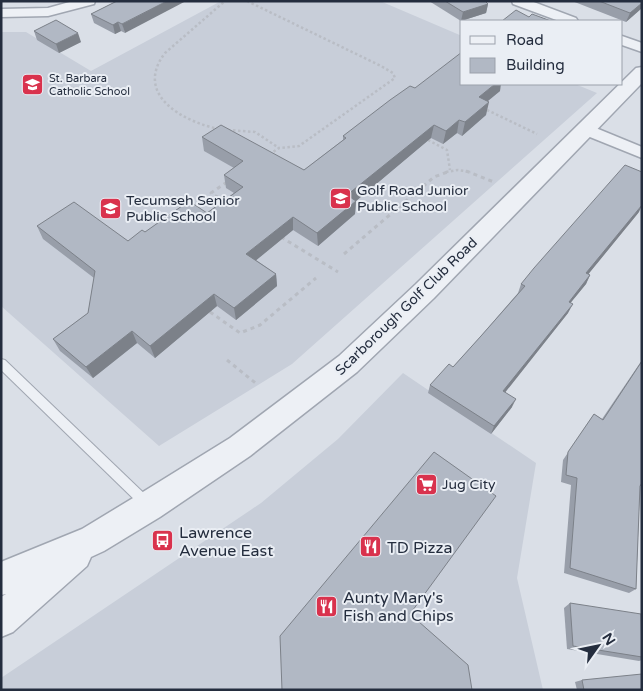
<svg xmlns="http://www.w3.org/2000/svg" width="643" height="691" viewBox="0 0 643 691" font-family="'Varela Round',sans-serif">
<rect width="100%" height="100%" fill="#dadfe7"/>
<g fill="#c8ced9">
<path d="M 221,1 L 380,1 L 462,36 L 462,84 L 575,84 L 597,93 L 292,364 L 159,446 L 1,306 L 1,32 L 26,32 L 91,71 Z"/>
<path d="M 403,373 L 536,463 L 517,578 L 543,690 L 1,690 L 1,678 L 261,503 L 338,439 Z"/>
</g>
<g fill="none" stroke-linecap="round" stroke-linejoin="round">
<defs>
<path id="service" d="M 1,359 L 5,360 L 150,499 L 152,503 L 150,507 L 146,509 L 142,507 L 1,370 Z"/>
<g id="minor">
<path d="M 73,1 L 95,1 L 94,4 L 48,16 L 1,17 L 1,9 L 48,8 Z"/>
<path d="M 512,1 L 531,1 L 576,18 L 578,21 L 559,21 L 513,4 Z"/>
<path d="M 622,36 L 642,43 L 642,52 L 622,45 Z"/>
<path d="M 586,124 L 642,147 L 642,158 L 580,133 L 578,129 L 580,125 Z"/>
</g>
<path id="tertiary" d="M 642,67 L 642,83 L 434,298 L 357,372 L 250,456 L 160,517 L 104,551 L 91,557 L 87,566 L 13,632 L 1,637 L 1,597 L 6,594 L 1,595 L 1,562 L 82,529 L 138,495 L 230,438 L 339,356 L 416,284 L 636,68 Z"/>
</defs>
<use href="#service" stroke="#a0a6b1" stroke-width="2"/>
<use href="#minor" stroke="#a0a6b1" stroke-width="3"/>
<use href="#tertiary" stroke="#a0a6b1" stroke-width="3"/>
<g stroke="#b9bdc5" stroke-width="2.5" stroke-dasharray="2.5 2.5" stroke-linecap="butt">
<path d="M 247,1 L 381,66 L 393,73 L 395,78 L 299,146 L 279,148 L 270,154"/>
<path d="M 487,110 L 537,134"/>
<path d="M 219,129 C 184,122 133,95 165,53 L 225,1"/>
<path d="M 228,130 L 255,132 L 279,148"/>
<path d="M 428,140 L 447,150 L 450,170"/>
<path d="M 446,172 L 458,170 L 471,172"/>
</g>
<g stroke="#b9bdc5" stroke-width="3" stroke-dasharray="4 4" stroke-linecap="butt">
<path d="M 466,171 L 494,182"/>
<path d="M 227,182 L 211,193 L 227,203"/>
<path d="M 281,237 L 338,272"/>
<path d="M 344,254 L 434,177 L 450,171"/>
<path d="M 210,312 L 240,333 L 260,325 L 316,278"/>
<path d="M 227,360 L 258,385"/>
</g>
<use href="#service" fill="#edf0f5" fill-rule="evenodd"/>
<use href="#minor" fill="#edf0f5" fill-rule="evenodd"/>
<use href="#tertiary" fill="#edf0f5" fill-rule="evenodd"/>
</g>
<g fill="#989ea9">
<path d="M 117,1 L 125,33 L 121,31 L 115,34 L 94,23 L 91,14 Z"/>
<path d="M 429,1 L 485,1 L 488,4 L 486,13 L 461,21 Z"/>
<path d="M 572,1 L 642,1 L 642,8 L 626,22 Z"/>
<path d="M 34,31 L 81,42 L 59,53 L 37,40 Z"/>
<path d="M 415,88 L 500,91 L 487,101 L 486,115 L 462,136 L 457,133 L 443,144 L 431,138 L 356,201 L 355,214 L 318,246 L 293,230 L 256,260 L 276,274 L 277,286 L 236,320 L 217,306 L 155,358 L 137,343 L 93,378 L 60,351 L 53,339 L 88,313 L 94,278 L 43,239 L 37,226 L 128,241 L 145,232 L 207,213 L 234,193 L 226,188 L 224,175 L 234,168 L 204,151 L 202,137 L 304,170 L 343,140 L 343,136 Z"/>
<path d="M 639,212 L 588,274 L 590,275 L 586,284 L 570,303 L 568,313 L 505,392 L 512,407 L 491,434 L 428,393 L 430,385 L 453,367 L 481,336 L 518,293 L 521,284 Z"/>
<path d="M 642,360 L 642,483 L 640,486 L 636,589 L 629,593 L 564,573 L 571,485 L 561,482 L 563,460 L 594,414 L 602,419 Z"/>
<path d="M 570,603 L 642,617 L 642,660 L 639,661 L 567,649 L 564,608 Z"/>
<path d="M 582,680 L 642,690 L 577,690 L 575,682 Z"/>
</g>
<g fill="#7c8189">
<path d="M 167,1 L 186,1 L 125,33 L 122,24 Z"/>
<path d="M 642,3 L 642,8 L 626,22 L 630,13 Z"/>
<path d="M 488,4 L 486,13 L 461,21 L 463,12 Z"/>
<path d="M 118,22 L 121,31 L 115,34 L 113,25 Z"/>
<path d="M 78,33 L 81,42 L 59,53 L 56,44 Z"/>
<path d="M 495,84 L 501,84 L 500,91 L 476,111 L 479,97 Z"/>
<path d="M 489,102 L 486,115 L 462,136 L 465,122 Z"/>
<path d="M 459,120 L 457,133 L 443,144 L 446,131 Z"/>
<path d="M 434,125 L 431,138 L 356,201 L 355,214 L 318,246 L 317,233 L 347,195 Z"/>
<path d="M 642,205 L 639,212 L 582,282 L 586,273 Z"/>
<path d="M 293,217 L 293,230 L 248,267 L 246,254 Z"/>
<path d="M 276,274 L 277,286 L 236,320 L 234,308 Z"/>
<path d="M 590,275 L 586,284 L 564,311 L 569,302 Z"/>
<path d="M 214,294 L 217,306 L 155,358 L 150,346 Z"/>
<path d="M 573,304 L 568,313 L 500,399 L 503,391 Z"/>
<path d="M 132,331 L 137,343 L 93,378 L 86,367 Z"/>
<path d="M 516,399 L 512,407 L 491,434 L 494,426 Z"/>
</g>
<g fill="#b1b8c4" stroke="#7c8189">
<path d="M 117,1 L 167,1 L 122,24 L 118,22 L 113,25 L 91,14 Z"/>
<path d="M 445,1 L 485,1 L 488,4 L 463,12 Z"/>
<path d="M 599,1 L 642,1 L 642,3 L 630,13 Z"/>
<path d="M 516,10 L 529,17 L 532,14 L 551,21 L 502,21 Z"/>
<path d="M 56,20 L 78,33 L 56,44 L 34,31 Z"/>
<path d="M 462,52 L 462,84 L 495,84 L 479,97 L 489,102 L 465,122 L 459,120 L 446,131 L 434,125 L 347,195 L 356,201 L 317,233 L 293,217 L 246,254 L 276,274 L 234,308 L 214,294 L 150,346 L 132,331 L 86,367 L 53,339 L 88,313 L 95,271 L 37,226 L 74,202 L 128,241 L 142,230 L 145,232 L 189,201 L 207,213 L 243,187 L 224,175 L 243,161 L 202,137 L 221,125 L 304,170 L 346,138 L 343,136 L 390,100 L 410,86 L 415,88 Z"/>
<path d="M 625,165 L 642,172 L 642,205 L 586,273 L 590,275 L 569,302 L 573,304 L 503,391 L 516,399 L 494,426 L 430,385 L 449,364 L 453,367 L 481,336 L 525,286 L 521,284 L 534,268 Z"/>
<path d="M 642,361 L 642,483 L 640,486 L 636,589 L 570,568 L 577,478 L 566,475 L 568,452 L 594,414 L 603,420 Z"/>
<path d="M 434,452 L 496,496 L 410,614 L 468,665 L 472,690 L 282,690 L 280,636 Z"/>
<path d="M 570,603 L 641,614 L 642,657 L 573,646 Z"/>
<path d="M 642,674 L 642,690 L 584,690 L 582,680 Z"/>
</g>
<defs>
<symbol id="school-square" viewBox="-11 -11 22 22"><rect x="-9" y="-9" width="18" height="18" rx="4" fill="#d9324d" stroke="#eaeef4"/><path d="M0-5L7-2L0 1L-7-2ZM-4 1L0 2.5L4 1V4Q0 6-4 4Z" fill="#fff"/></symbol>
<symbol id="supermarket-square" viewBox="-11 -11 22 22"><rect x="-9" y="-9" width="18" height="18" rx="4" fill="#d9324d" stroke="#eaeef4"/><path d="M-6-5.5h2.5l.6 2H6L4.5 2H-2.5L-4.4-4H-6ZM-1.5 3.2a1.3 1.3 0 1 0 .1 0ZM3 3.2a1.3 1.3 0 1 0 .1 0Z" fill="#fff"/></symbol>
<symbol id="bus-square" viewBox="-11 -11 22 22"><rect x="-9" y="-9" width="18" height="18" rx="4" fill="#d9324d" stroke="#eaeef4"/><path d="M-5-6H5V4H4V6H2V4H-2V6H-4V4H-5ZM-3.5-4V0h7V-4ZM-3.5 1.2v1.5H-2V1.2ZM2 1.2v1.5H3.5V1.2Z" fill="#fff"/></symbol>
<symbol id="restaurant-square" viewBox="-11 -11 22 22"><rect x="-9" y="-9" width="18" height="18" rx="4" fill="#d9324d" stroke="#eaeef4"/><path d="M-5-6h1v4h1v-4h1v4h1v-4h1v5L-1.5 .5V6h-2V.5L-5-1ZM5-6V6H3V1.5H1.5Q1.5-4 5-6Z" fill="#fff"/></symbol>
</defs>
<g fill-rule="evenodd">
<use href="#school-square" x="20" y="72" width="25" height="25"/>
<use href="#school-square" x="328" y="186" width="25" height="25"/>
<use href="#school-square" x="98" y="196" width="25" height="25"/>
<use href="#supermarket-square" x="414" y="472" width="25" height="25"/>
<use href="#bus-square" x="150" y="528" width="25" height="25"/>
<use href="#restaurant-square" x="358" y="534" width="25" height="25"/>
<use href="#restaurant-square" x="314" y="594" width="25" height="25"/>
</g>
<g text-anchor="middle" stroke-width="4" stroke-linejoin="round" paint-order="stroke">
<g font-size="11" fill="#242d3e" stroke="#eaeef4" text-anchor="start">
<text x="49" y="82">St. Barbara<tspan x="49" dy="13">Catholic School</tspan></text>
</g>
<g font-size="14" fill="#242d3e" stroke="#eaeef4" text-anchor="start">
<text x="357" y="195">Golf Road Junior<tspan x="357" dy="16">Public School</tspan></text>
<text x="126" y="205">Tecumseh Senior<tspan x="126" dy="16">Public School</tspan></text>
<text x="442" y="489">Jug City</text>
</g>
<g font-size="14" fill="#242d3e" stroke="#eaeef4">
<text transform="translate(406 306) rotate(-44)" y="5">Scarborough Golf Club Road</text>
</g>
<g font-size="16" fill="#242d3e" stroke="#eaeef4" text-anchor="start">
<text x="179" y="538">Lawrence<tspan x="179" dy="18">Avenue East</tspan></text>
<text x="387" y="553">TD Pizza</text>
<text x="343" y="603">Aunty Mary's<tspan x="343" dy="18">Fish and Chips</tspan></text>
</g>
</g>
<rect width="643" height="691" fill="none" stroke="#242d3e" stroke-width="5"/>
<rect x="460" y="20" width="162" height="65" fill="#eaeef4" stroke="#9ba1ab"/>
<rect x="470" y="36" width="25" height="8" fill="#edf0f5" stroke="#9ba1ab"/>
<text x="506" y="45" font-size="15" fill="#242d3e">Road</text>
<rect x="470" y="58" width="25" height="15" fill="#b1b8c4" stroke="#9ba1ab"/>
<text x="506" y="70" font-size="15" fill="#242d3e">Building</text>
<g transform="translate(598 646) rotate(57)" stroke="#eaeef4" stroke-width="4" paint-order="stroke">
<path d="M0-4L9 19L0 12L-9 19Z" fill="#242d3e"/>
<text y="-8" font-size="14" font-weight="bold" text-anchor="middle" fill="#242d3e">N</text>
</g>
</svg>
